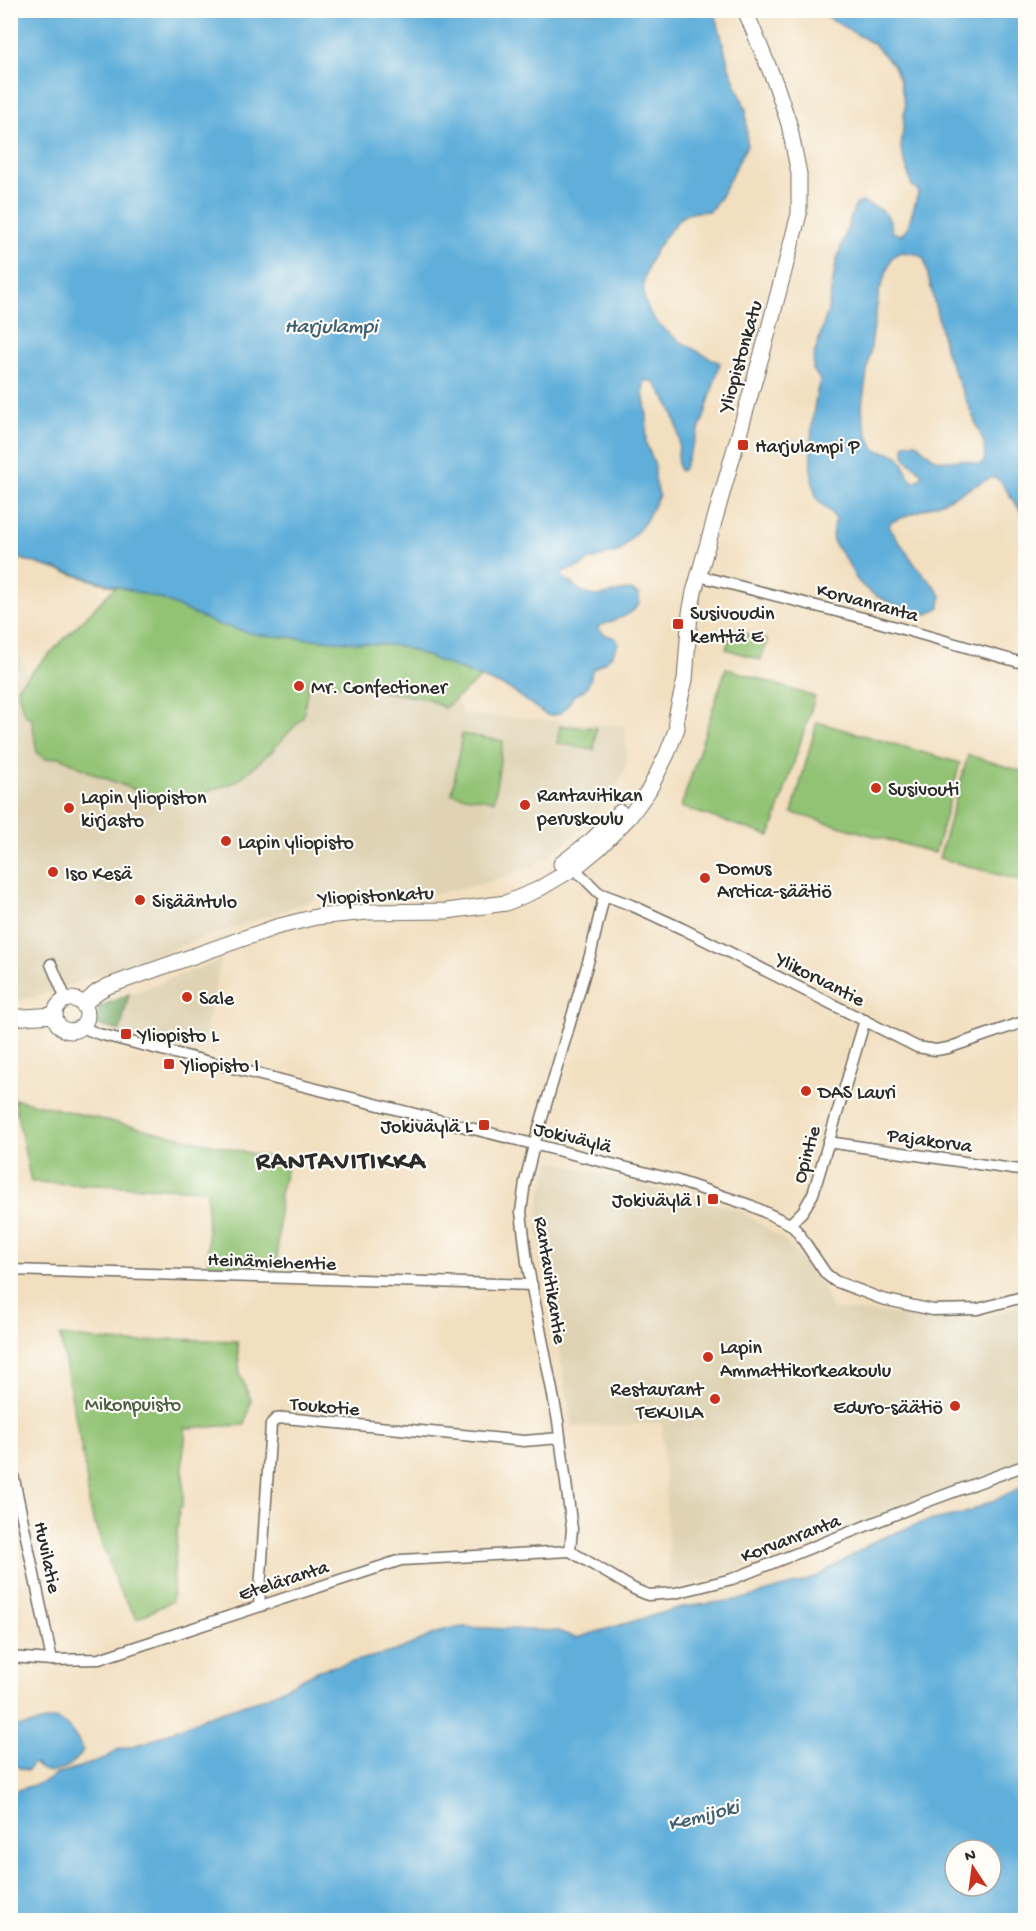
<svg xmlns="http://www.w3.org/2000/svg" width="1036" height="1931" viewBox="0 0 1036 1931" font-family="'Gochi Hand',sans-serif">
<rect width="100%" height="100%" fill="#fdfcf7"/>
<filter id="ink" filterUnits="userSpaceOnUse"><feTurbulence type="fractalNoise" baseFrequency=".0167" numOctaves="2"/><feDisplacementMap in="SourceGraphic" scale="12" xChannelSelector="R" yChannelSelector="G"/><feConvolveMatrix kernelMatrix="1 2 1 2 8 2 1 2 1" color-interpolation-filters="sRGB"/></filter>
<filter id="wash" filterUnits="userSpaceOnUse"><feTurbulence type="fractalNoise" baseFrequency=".008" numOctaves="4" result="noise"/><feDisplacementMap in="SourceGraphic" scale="24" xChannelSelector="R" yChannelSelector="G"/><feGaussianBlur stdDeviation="1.35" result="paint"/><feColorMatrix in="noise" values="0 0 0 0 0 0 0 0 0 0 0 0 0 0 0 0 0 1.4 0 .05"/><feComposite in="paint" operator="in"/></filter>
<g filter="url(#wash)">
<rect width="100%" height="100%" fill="#f2dfc0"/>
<g fill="#dfd3b4">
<path d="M 22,658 L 42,744 L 303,674 L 455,694 L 462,714 L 625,726 L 627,762 L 621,778 L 609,797 L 585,826 L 550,855 L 530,867 L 509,875 L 478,885 L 434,894 L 417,896 L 365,891 L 316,899 L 35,997 L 11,1002 L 10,659 Z"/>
<path d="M 221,960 L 201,1052 L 120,1033 L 130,994 Z"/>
<path d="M 551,1161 L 741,1211 L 784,1240 L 822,1286 L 832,1309 L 977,1320 L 1025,1304 L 1025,1460 L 719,1577 L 670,1588 L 662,1423 L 573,1427 L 538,1230 L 538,1203 Z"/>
</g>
<g fill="#92c374" stroke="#5e7750" stroke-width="1.5">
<path d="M 10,388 L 510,689 L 482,677 L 444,708 L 429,699 L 309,680 L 303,717 L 271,752 L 236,782 L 205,792 L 182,799 L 148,795 L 94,774 L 60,757 L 46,759 L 37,753 L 32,719 L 24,714 L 17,687 L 115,587 L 11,556 Z"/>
<path d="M 732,630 L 767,640 L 761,660 L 726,649 Z"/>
<path d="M 726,668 L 815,697 L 770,836 L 681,807 Z"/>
<path d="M 817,722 L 960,763 L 935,853 L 792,813 Z"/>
<path d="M 560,726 L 596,728 L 594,750 L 557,743 Z"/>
<path d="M 462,734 L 503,741 L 494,801 L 452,794 Z"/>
<path d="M 968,755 L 1025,772 L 1025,882 L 939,858 Z"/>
<path d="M 14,1099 L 288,1162 L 280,1194 L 277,1269 L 208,1265 L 207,1190 L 31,1182 Z"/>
<path d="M 60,1336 L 132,1343 L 172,1339 L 237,1341 L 240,1374 L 251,1400 L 245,1425 L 185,1428 C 187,1439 183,1447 183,1458 C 182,1475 186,1490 182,1507 L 179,1508 L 172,1601 L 137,1619 L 119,1590 L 90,1511 L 85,1467 Z"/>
</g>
<path fill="#75a966" stroke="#506a48" stroke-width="1.5" d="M 129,994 L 120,1031 L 97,1025 L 93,1021 L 101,1006 Z"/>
<g fill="#61afda" stroke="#466d82" stroke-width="1.5" fill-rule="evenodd">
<path d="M 10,11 L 712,11 L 716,16 L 729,67 L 746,110 L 747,145 L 721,196 L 710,211 C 700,212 692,211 683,216 C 678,219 675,225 671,229 C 653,251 635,280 648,309 C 659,334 697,351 720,363 L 704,417 L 683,470 L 680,471 C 675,461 679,454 679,443 C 679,420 668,400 654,382 L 646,380 L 644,383 L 643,393 L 647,416 L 646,443 L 655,466 L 655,480 L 659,495 L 645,522 L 620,551 L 590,560 L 577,568 L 564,571 L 561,575 C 564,579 568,581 572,584 C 598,606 603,591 631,590 L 639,595 L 639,604 C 627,620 613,618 597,628 L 606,635 L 616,638 L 618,643 C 611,660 607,660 592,670 C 591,682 587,692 574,695 C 567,706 562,718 546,715 L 510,689 L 401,646 L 259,635 L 216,624 L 161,599 L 11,556 Z"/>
<path d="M 816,11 L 1025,11 L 1025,518 L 1001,482 L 996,478 L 990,478 L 944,501 L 891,522 L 889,526 L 891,530 L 916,566 L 935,587 L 941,596 L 940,607 L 928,614 C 904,609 874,600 858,581 C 852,574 850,564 844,557 C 832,542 829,539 836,520 C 831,509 822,507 818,500 C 805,475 812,407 820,380 L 813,369 L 814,356 L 828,310 L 836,263 L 853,211 L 856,205 L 862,202 C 881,209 890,211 892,232 L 901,235 L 907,229 L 918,194 L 918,190 L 912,186 L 901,149 L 905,106 L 900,81 L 894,66 L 874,44 ZM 900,252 L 917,254 L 924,258 L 946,352 L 984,443 L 985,458 L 983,463 L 977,465 C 965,456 952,463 939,460 C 928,457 924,448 915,442 L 905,444 C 899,462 916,463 923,475 L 917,481 L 913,482 C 905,475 906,464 899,457 C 893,451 884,454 877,450 C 868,444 862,415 862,405 L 879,292 L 892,257 Z"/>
<path d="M 1025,1486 L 1025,1920 L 11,1920 L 10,1793 L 15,1791 L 49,1780 L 54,1775 L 105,1759 L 117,1750 L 147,1742 L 206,1717 L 267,1697 L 319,1670 L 396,1651 L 446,1629 L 463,1627 L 558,1631 L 576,1638 L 682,1607 L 743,1599 L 815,1578 L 877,1540 L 923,1522 L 966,1513 ZM 955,1850 L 991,1850 L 991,1886 L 955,1886 Z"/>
<path d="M 54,1719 C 68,1722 77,1738 83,1750 C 75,1766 50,1781 35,1764 L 32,1764 L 27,1771 L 11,1764 L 11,1726 L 25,1726 Z"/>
</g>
</g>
<g filter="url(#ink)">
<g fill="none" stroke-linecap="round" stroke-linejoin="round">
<defs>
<g id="street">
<path d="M 699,576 L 871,620 L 1026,664"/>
<path d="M 572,861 L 579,873 L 599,893 L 631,905 L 683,929 L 917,1047 L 936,1050 L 948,1048 L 1026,1021"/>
<path d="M 51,964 L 66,999"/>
<path d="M 81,1027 L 99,1034 L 675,1180 L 752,1206 L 790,1224 L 797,1231 L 826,1274 L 835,1281 L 882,1299 L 933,1310 L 978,1309 L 1026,1296"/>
<path d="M 828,1142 L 1026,1171"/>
<path d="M 790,1224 L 803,1211 L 813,1194 L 865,1020"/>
<path d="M 10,1270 L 532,1285"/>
<path d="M 10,1460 L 52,1660"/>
<path d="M 570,1551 L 572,1529 L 558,1421 L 527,1262 L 521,1212 L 525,1182 L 534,1145 L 591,952 L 604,896"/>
<path d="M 570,1551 L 634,1589 L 648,1595 L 675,1593 L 732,1579 L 926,1502 L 1026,1465"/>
<path d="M 259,1606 L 271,1424 L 276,1419 L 285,1418 L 524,1441 L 560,1438"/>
<path d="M 10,1657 L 52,1660 L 99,1659 L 401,1560 L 570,1551"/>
</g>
<g id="secondary">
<path d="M 561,864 L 592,840 L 620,812"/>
<circle cx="71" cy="1015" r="16"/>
<path d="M 83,1005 L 97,992 L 108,986 L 276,927 L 316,917 L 368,912 L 447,911 L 506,903 L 537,890 L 576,867 L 599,848 L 630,816 L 649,790 L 667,754 L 677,728 L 676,717 L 685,680 L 690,613 L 694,592 L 767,336 L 799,214 L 799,174 L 789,124 L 776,85 L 745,10"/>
<path d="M 10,1018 L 54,1015"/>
</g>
</defs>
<use href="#street" stroke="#716a5f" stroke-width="13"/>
<use href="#secondary" stroke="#716a5f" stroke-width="17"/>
<use href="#street" stroke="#fff" stroke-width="10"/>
<use href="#secondary" stroke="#fff" stroke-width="15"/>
</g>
</g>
<g fill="#c8321e" stroke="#fdfcf7" stroke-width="2">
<rect x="737" y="439" width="12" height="12" rx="3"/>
<rect x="672" y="618" width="12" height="12" rx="3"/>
<circle cx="299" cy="686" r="6"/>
<circle cx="876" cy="788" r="6"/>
<circle cx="525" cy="805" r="6"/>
<circle cx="69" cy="808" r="6"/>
<circle cx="226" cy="841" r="6"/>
<circle cx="53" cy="872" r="6"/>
<circle cx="705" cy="878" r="6"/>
<circle cx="140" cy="900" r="6"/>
<circle cx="187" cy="997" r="6"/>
<rect x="120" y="1028" width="12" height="12" rx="3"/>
<rect x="163" y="1058" width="12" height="12" rx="3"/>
<circle cx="806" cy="1091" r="6"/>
<rect x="478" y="1119" width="12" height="12" rx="3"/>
<rect x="707" y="1193" width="12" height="12" rx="3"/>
<circle cx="708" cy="1357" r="6"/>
<circle cx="715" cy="1399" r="6"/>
<circle cx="955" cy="1406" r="6"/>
</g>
<g text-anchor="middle" stroke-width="4.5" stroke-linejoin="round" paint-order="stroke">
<g font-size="20" fill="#2b2b2b" stroke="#fdfcf7">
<text transform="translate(739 356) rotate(-74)" y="7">Yliopistonkatu</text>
<text transform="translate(868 601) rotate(15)" y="7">Korvanranta</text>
<text transform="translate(376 894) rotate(-3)" y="7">Yliopistonkatu</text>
<text transform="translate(821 978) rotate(27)" y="7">Ylikorvantie</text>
<text transform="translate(573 1136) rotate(14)" y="7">Jokiväylä</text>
<text transform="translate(930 1139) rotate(8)" y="7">Pajakorva</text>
<text transform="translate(805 1154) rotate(-74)" y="7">Opintie</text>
<text transform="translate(272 1260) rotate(2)" y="7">Heinämiehentie</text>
<text transform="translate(552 1280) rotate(81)" y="7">Rantavitikantie</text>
<text transform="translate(325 1405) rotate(5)" y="7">Toukotie</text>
<text transform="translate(790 1537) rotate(-21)" y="7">Korvanranta</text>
<text transform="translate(49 1557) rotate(78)" y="7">Huvilatie</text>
<text transform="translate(283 1579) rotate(-18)" y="7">Eteläranta</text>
</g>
<g font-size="20" fill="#2b2b2b" stroke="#fdfcf7" text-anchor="start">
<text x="755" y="452">Harjulampi P</text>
<text x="690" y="619">Susivoudin<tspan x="690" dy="23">kenttä E</tspan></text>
<text x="311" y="693">Mr. Confectioner</text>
<text x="888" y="795">Susivouti</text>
<text x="537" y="801">Rantavitikan<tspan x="537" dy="23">peruskoulu</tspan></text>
<text x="81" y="803">Lapin yliopiston<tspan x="81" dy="23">kirjasto</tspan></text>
<text x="238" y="848">Lapin yliopisto</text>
<text x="717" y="874">Domus<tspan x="717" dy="23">Arctica-säätiö</tspan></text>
<text x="65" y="879">Iso Kesä</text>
<text x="152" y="907">Sisääntulo</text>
<text x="199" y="1004">Sale</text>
<text x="138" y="1041">Yliopisto L</text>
<text x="181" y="1071">Yliopisto I</text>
<text x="818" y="1098">DAS Lauri</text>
<text x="472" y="1132" text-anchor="end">Jokiväylä L</text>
<text x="701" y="1206" text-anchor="end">Jokiväylä I</text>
<text x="720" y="1353">Lapin<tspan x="720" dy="23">Ammattikorkeakoulu</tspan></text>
<text x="703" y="1395" text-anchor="end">Restaurant<tspan x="703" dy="23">TEKUILA</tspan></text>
<text x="943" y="1413" text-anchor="end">Eduro-säätiö</text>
</g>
<g font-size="20" fill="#4f6045" stroke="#fdfcf7">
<text x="133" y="1410">Mikonpuisto</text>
</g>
<g font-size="21" font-style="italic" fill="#416071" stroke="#fdfcf7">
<text x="331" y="332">Harjulampi</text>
<text transform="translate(703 1814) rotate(-15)" y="7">Kemijoki</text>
</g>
<g font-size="26" font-weight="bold" letter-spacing="1.5" fill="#2b2b2b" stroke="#fdfcf7">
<text x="341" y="1168">RANTAVITIKKA</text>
</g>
</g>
<rect width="1036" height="1931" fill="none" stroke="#fdfcf7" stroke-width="36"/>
<g transform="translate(973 1868) rotate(347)"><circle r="28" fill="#fdfcf7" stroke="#a9a8a5" stroke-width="1.5"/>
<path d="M0-4.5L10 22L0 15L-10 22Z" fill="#c8321e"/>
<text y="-9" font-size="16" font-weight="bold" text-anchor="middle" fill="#2b2b2b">N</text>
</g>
</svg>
